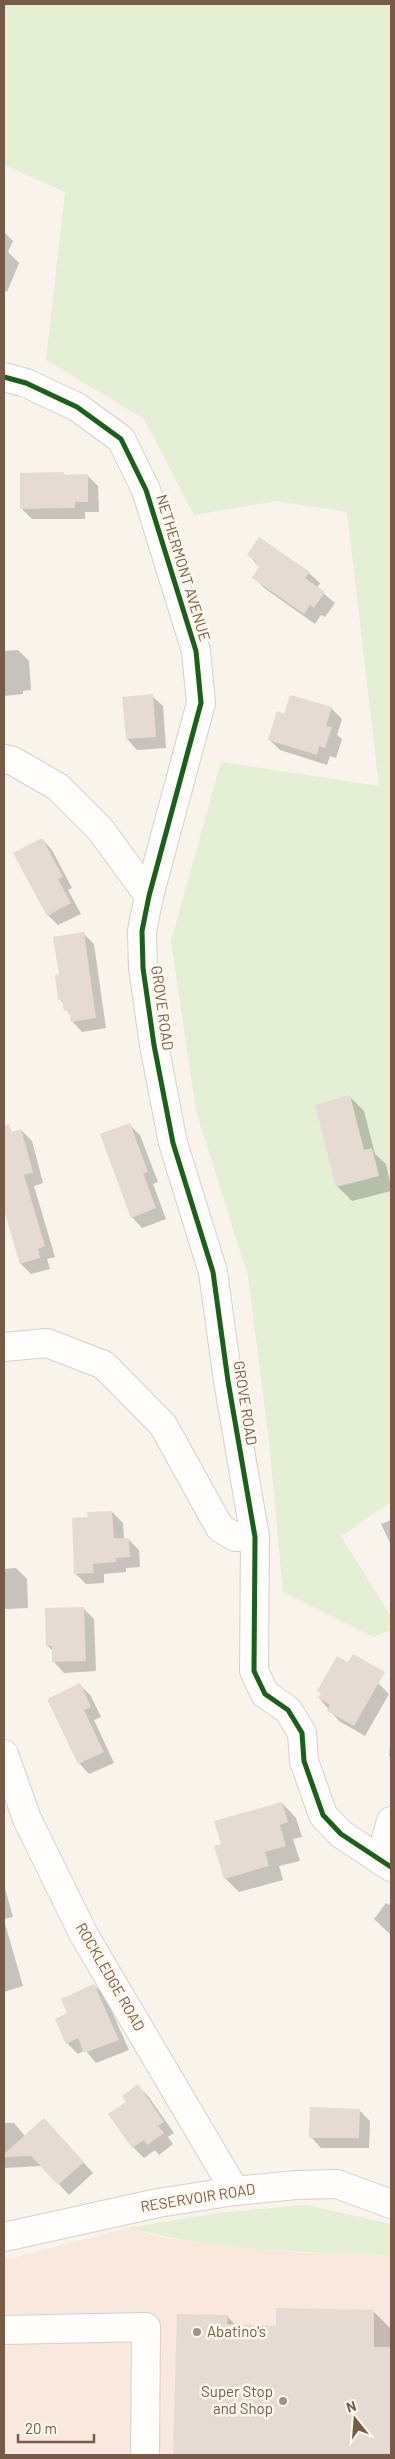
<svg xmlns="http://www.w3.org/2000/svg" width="395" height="2459" viewBox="0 0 395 2459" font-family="Barlow,sans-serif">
<rect width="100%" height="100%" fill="#f8f3eb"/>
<path fill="#f8e8de" d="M 129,2228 L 165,2238 L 299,2253 L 380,2254 L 391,2258 L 391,2455 L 4,2455 L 4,2260 Z"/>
<g fill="#e4efd5">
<path d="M 4,4 L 391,4 L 391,1502 L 341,1536 L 391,1617 L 391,1630 L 373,1637 L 283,1592 L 270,1450 L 248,1276 L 196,1111 L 171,941 L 221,762 L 379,786 L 347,512 L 276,501 L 194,515 L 144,419 L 46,360 L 65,192 L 4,165 Z"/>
<path d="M 306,2205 L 391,2224 L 391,2258 L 380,2254 C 296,2253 210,2249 129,2228 L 218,2213 Z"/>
</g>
<g fill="#0003">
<path d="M 4,232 L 13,241 L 8,252 L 19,263 L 7,292 L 4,290 Z"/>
<path d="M 64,474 L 66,476 L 88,476 L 98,486 L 99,512 L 85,512 L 85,519 L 32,519 L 21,508 Z"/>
<path d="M 249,555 L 309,573 L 320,583 L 317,588 L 335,603 L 325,617 L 321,615 L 315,624 L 264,588 L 254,577 L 260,568 Z"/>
<path d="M 18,650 L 29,661 L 31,690 L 23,691 L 23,694 L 4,696 L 4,651 Z"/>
<path d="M 152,696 L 163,706 L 166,748 L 137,750 L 127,739 Z"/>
<path d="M 331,708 L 342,719 L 337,735 L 342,739 L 336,758 L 330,756 L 327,765 L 280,750 L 270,740 L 285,715 Z"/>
<path d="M 42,839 L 52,850 L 72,888 L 68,890 L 81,914 L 58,925 L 48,915 Z"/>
<path d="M 84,934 L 94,944 L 106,1028 L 82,1032 L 72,1021 L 71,1016 L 60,999 Z"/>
<path d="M 350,1097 L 364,1111 L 375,1154 L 386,1164 L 391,1186 L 391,1191 L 352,1201 L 337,1186 Z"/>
<path d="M 129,1124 L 140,1135 L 158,1182 L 153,1184 L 166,1219 L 142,1228 L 132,1217 Z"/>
<path d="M 21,1130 L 32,1141 L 43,1183 L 34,1186 L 55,1257 L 47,1259 L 50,1269 L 31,1274 L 21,1264 L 13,1217 L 4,1181 L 4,1135 Z"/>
<path d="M 112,1512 L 123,1523 L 124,1539 L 128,1539 L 139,1550 L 140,1567 L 126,1568 L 126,1572 L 104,1574 L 104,1583 L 86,1584 L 75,1573 L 89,1518 Z"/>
<path d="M 391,1520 L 391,1545 L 381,1524 Z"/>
<path d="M 16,1568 L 27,1579 L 28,1608 L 6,1609 L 4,1607 L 4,1569 Z"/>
<path d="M 83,1608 L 94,1619 L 96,1671 L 64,1673 L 54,1662 L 53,1651 L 48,1646 Z"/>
<path d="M 369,1678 L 379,1684 L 389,1694 L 365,1736 L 339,1721 L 319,1698 Z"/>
<path d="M 80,1685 L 91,1696 L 101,1717 L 94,1720 L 114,1763 L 89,1774 L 79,1763 Z"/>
<path d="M 391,1735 L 391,1759 L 389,1756 Z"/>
<path d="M 282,1803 L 296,1818 L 302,1837 L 293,1839 L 300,1861 L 279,1866 L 283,1880 L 239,1892 L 225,1878 L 222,1845 Z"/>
<path d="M 4,1885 L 13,1917 L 4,1919 Z"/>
<path d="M 391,1902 L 391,1935 L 374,1919 L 386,1903 L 389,1905 Z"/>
<path d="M 4,1920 L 23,1986 L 4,1992 Z"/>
<path d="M 94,1985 L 105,1996 L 129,2050 L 96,2063 L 85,2050 L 78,2054 L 67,2043 Z"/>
<path d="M 138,2086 L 148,2096 L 174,2133 L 168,2137 L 173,2144 L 159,2155 L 155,2150 L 144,2158 L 133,2147 L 127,2102 Z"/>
<path d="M 359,2110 L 370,2121 L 369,2148 L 321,2148 L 311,2137 Z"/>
<path d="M 4,2123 L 14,2123 L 25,2136 L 54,2130 L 93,2173 L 69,2195 L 42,2166 L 4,2168 Z"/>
<path d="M 374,2312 L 391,2329 L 391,2455 L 175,2455 L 178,2315 L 227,2316 L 236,2326 L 277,2327 Z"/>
</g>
<g fill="#e5dbd2">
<path d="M 64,472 L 64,475 L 88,474 L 88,502 L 75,502 L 75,508 L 20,509 L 20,473 Z"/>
<path d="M 259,537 L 310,572 L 305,578 L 325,592 L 314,608 L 310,605 L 304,614 L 252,578 L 259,567 L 255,564 L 256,561 L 247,555 Z"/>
<path d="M 153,694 L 156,737 L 126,739 L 122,697 Z"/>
<path d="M 290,695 L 332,707 L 326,726 L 332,727 L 325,748 L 319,746 L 317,755 L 268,740 L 277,711 L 284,714 Z"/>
<path d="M 42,838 L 63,877 L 58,879 L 71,903 L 47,916 L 13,853 Z"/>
<path d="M 84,932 L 96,1018 L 71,1022 L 69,1010 L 64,1011 L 62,1000 L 58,1000 L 55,975 L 59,974 L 53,937 Z"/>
<path d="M 350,1095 L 364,1150 L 372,1148 L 379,1176 L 336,1187 L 315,1105 Z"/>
<path d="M 130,1123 L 148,1172 L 143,1173 L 156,1208 L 131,1218 L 100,1134 Z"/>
<path d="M 9,1124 L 12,1132 L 21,1129 L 33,1172 L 24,1175 L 45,1246 L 38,1249 L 40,1258 L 20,1264 L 4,1210 L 4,1125 Z"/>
<path d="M 112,1511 L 114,1538 L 129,1538 L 130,1557 L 116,1558 L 116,1562 L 93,1564 L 94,1573 L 74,1574 L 72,1518 L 88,1517 L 87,1512 Z"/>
<path d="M 84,1607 L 86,1661 L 52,1662 L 52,1646 L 46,1646 L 45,1608 Z"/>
<path d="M 353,1654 L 385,1672 L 354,1726 L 327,1711 L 330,1705 L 318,1698 L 321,1693 L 317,1691 L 337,1656 L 348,1662 Z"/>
<path d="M 80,1683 L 91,1707 L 84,1710 L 104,1752 L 78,1764 L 47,1699 Z"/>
<path d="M 282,1802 L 288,1822 L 280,1825 L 286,1846 L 265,1852 L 269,1866 L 224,1879 L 214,1846 L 221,1844 L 214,1821 Z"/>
<path d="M 94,1984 L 119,2040 L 84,2053 L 78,2038 L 66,2044 L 55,2019 L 67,2013 L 61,1999 Z"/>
<path d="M 138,2084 L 164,2122 L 158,2126 L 164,2133 L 147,2145 L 144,2140 L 132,2148 L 108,2114 L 126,2102 L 122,2096 Z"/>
<path d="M 310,2107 L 360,2109 L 359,2138 L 309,2138 Z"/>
<path d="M 44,2118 L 84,2162 L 58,2185 L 31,2156 L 4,2157 L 4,2154 Z"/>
<path d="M 276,2308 L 374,2310 L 374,2347 L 391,2347 L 391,2455 L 173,2455 L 177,2314 L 228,2315 L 227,2324 L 276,2326 Z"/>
</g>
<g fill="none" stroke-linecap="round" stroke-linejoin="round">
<defs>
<g id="minor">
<path d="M 4,377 L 26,383 L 77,407 L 121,439 L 146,490 L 196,651 L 201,703 L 149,896 L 142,931 L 143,968 L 154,1045 L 173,1143 L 213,1272 L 228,1381 L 255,1537 L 254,1671 L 265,1694 L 288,1710 L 302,1733 L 304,1761 L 323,1815 L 341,1834 L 391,1867"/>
<path d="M 4,759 L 13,761 L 58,787 L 100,829 L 149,896"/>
<path d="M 4,1347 L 47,1343 L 104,1365 L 163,1425 L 220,1528 L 235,1537 L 255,1537"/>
<path d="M 4,1754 L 27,1819 L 84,1935 L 235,2191"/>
<path d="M 380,1860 L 391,1821"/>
<path d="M 4,2237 L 158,2203 L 235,2191 L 296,2185 L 337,2184 L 391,2204"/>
<path d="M 4,2330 L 146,2327 L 145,2455"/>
</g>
</defs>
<use href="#minor" stroke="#d7d0c9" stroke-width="30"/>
<use href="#minor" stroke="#fefdfc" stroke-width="28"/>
<defs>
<path id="cycleway" d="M 4,377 L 26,383 L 77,407 L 121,439 L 146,490 L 196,651 L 201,703 L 149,896 L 142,931 L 143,968 L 154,1045 L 173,1143 L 213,1272 L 228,1381 L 255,1537 L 254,1671 L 265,1694 L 288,1710 L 302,1733 L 304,1761 L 323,1815 L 341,1834 L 391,1867"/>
</defs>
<use href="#cycleway" stroke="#fff8ed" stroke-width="8"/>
<use href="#cycleway" stroke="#1b5e20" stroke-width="5"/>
</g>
<g fill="#a59082" stroke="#fff8ed" stroke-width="2">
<circle cx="197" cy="2332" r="5"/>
<circle cx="283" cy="2401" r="5"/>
</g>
<g text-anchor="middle" stroke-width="5" stroke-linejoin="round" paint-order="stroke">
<g font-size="15" fill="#785a49" stroke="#fff8ed">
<text transform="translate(183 568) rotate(73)" y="5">NETHERMONT AVENUE</text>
<text transform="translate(162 1008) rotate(82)" y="5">GROVE ROAD</text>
<text transform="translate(245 1403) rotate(81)" y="5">GROVE ROAD</text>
<text transform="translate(110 1977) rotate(60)" y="5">ROCKLEDGE ROAD</text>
<text transform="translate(198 2198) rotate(-9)" y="5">RESERVOIR ROAD</text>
</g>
<g font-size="15" fill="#785a49" stroke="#fff8ed" text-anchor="start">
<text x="207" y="2337">Abatino's</text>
<text x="273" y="2397" text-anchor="end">Super Stop<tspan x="273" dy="17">and Shop</tspan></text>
</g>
</g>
<rect width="395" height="2459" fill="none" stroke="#785a49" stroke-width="10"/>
<g transform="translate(355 2419) rotate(343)" stroke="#fff8ed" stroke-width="4" paint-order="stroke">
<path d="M0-4L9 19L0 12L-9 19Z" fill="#785a49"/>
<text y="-8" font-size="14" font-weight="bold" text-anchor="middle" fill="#785a49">N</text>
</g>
<path d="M18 2434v8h76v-8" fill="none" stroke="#785a49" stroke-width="2.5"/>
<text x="25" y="2434" font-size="15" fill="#785a49" stroke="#fff8ed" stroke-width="4" paint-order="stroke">20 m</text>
</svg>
